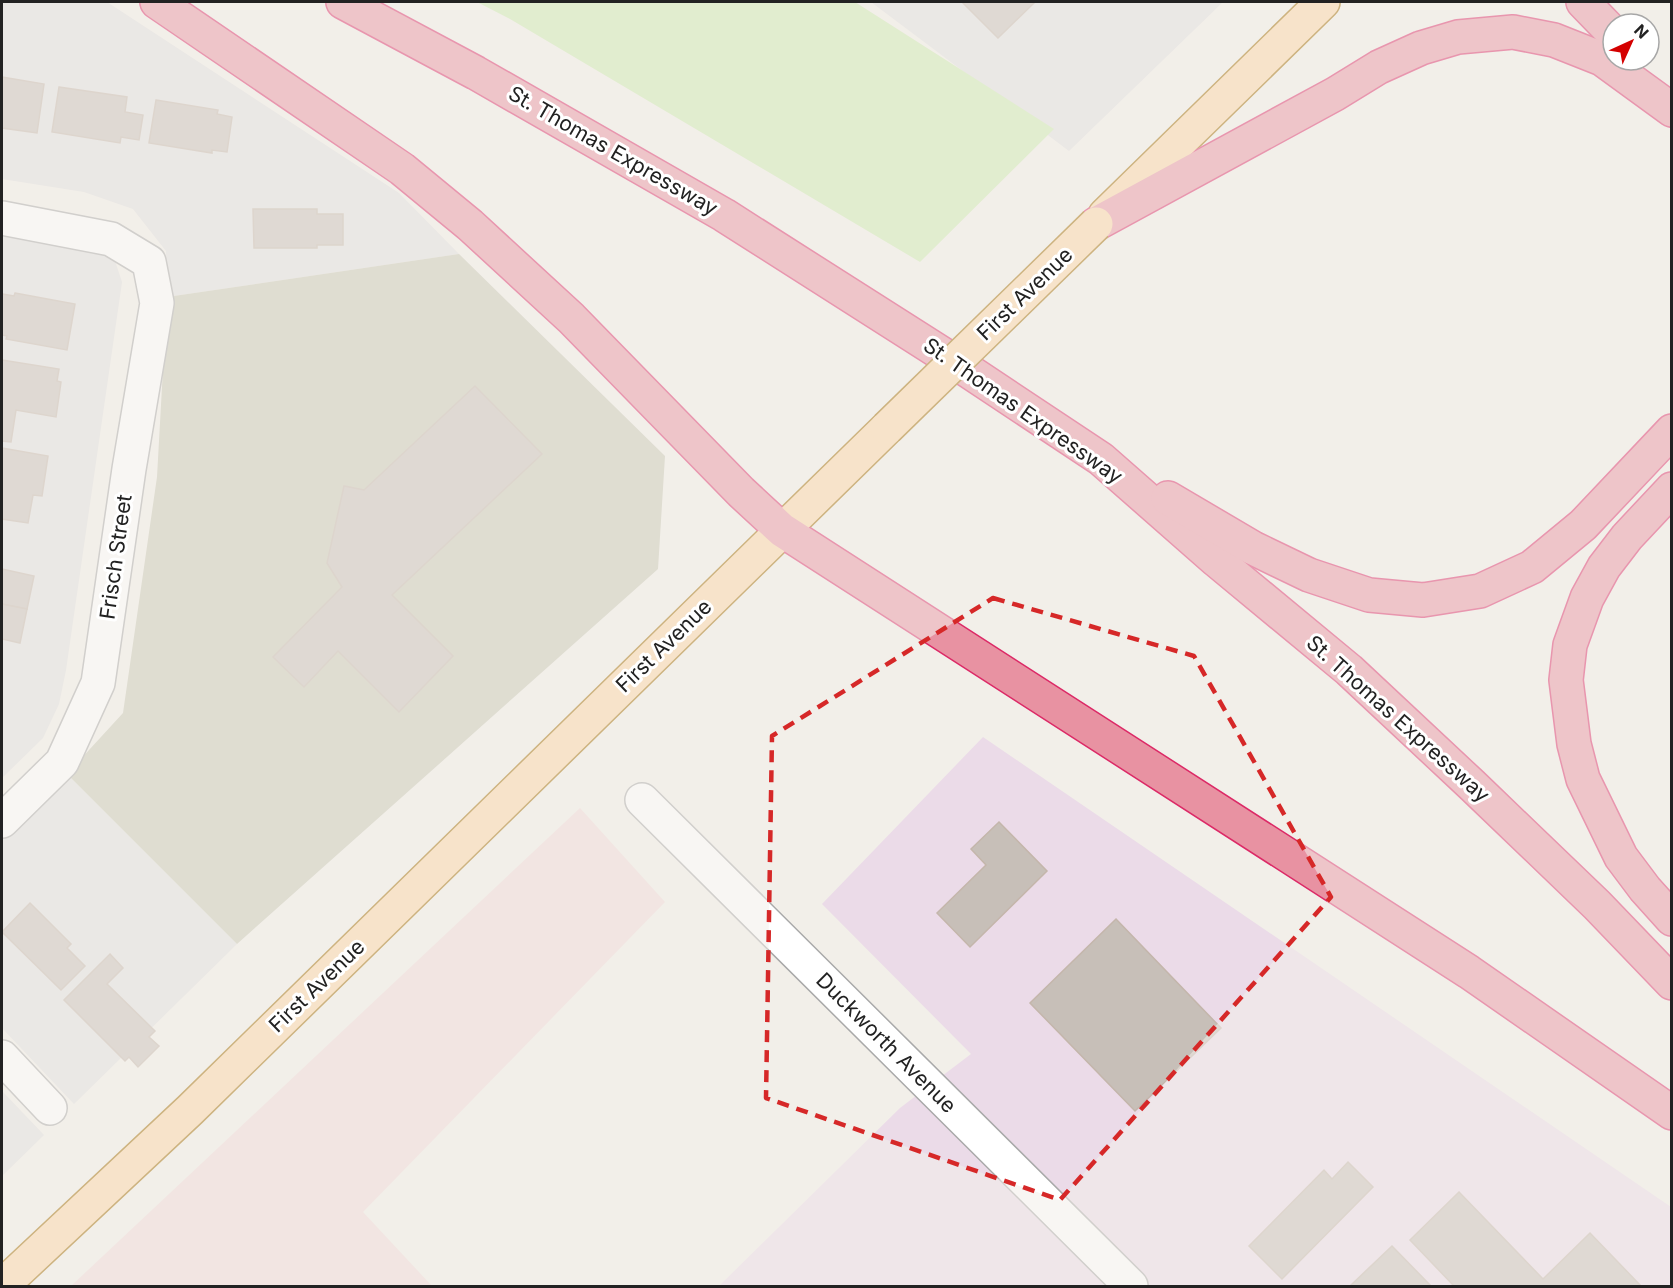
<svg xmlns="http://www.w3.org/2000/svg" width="1673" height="1288" viewBox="0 0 1673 1288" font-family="Inter,sans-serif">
<rect width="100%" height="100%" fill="#f2efe9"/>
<g fill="#e0dfdf">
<path d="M 2,2 L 107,2 L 399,193 L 459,254 L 167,297 L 166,251 L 133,209 L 84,192 L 2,179 Z"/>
<path d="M 871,2 L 1223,2 L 1069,151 Z"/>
<path d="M 2,224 L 113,255 L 122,282 L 66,670 L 59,704 L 43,738 L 2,778 Z"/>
<path d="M 67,774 L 237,944 L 74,1104 L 2,1028 L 2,838 Z"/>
<path d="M 2,1091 L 44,1135 L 2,1176 Z"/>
</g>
<path fill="#f2dad9" d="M 580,808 L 665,902 L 363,1212 L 432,1286 L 71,1286 Z"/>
<path fill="#ebdbe8" d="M 983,737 L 1671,1207 L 1671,1286 L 719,1286 L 900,1108 L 971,1054 L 822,904 Z"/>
<path fill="#c7c7b4" d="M 459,254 L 665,456 L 658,569 L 237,944 L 67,774 L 123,713 L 157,477 L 167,297 Z"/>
<path fill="#cdebb0" d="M 477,2 L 855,2 L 1054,129 L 920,262 L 510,19 Z"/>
<g fill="#c7bfb8" stroke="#c4b6ab" stroke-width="1.5">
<path d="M 962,2 L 1035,2 L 998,38 Z"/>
<path d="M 2,77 L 44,84 L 37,133 L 2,128 Z"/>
<path d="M 59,87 L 127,97 L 125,112 L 143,115 L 139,140 L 121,137 L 120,143 L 52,132 Z"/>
<path d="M 156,100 L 218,110 L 217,114 L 232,117 L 227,152 L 212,150 L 212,153 L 149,143 Z"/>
<path d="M 253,209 L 317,209 L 317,214 L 343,214 L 343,245 L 317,245 L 317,248 L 254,248 Z"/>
<path d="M 15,293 L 75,304 L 67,350 L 6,339 L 7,336 L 2,335 L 2,294 L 14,296 Z"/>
<path d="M 2,360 L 59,369 L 57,381 L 61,382 L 56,417 L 16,410 L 11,442 L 2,441 Z"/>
<path d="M 475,386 L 542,454 L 392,595 L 453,656 L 399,712 L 338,651 L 304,687 L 273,657 L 342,587 L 327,563 L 344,486 L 364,490 Z"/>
<path d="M 2,448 L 48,456 L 42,496 L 33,495 L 28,523 L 2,519 Z"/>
<path d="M 2,569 L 34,576 L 27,609 L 2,604 Z"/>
<path d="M 2,604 L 27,609 L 20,643 L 2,639 Z"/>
<path d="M 999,822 L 1047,871 L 970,947 L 937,913 L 986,865 L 971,849 Z"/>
<path d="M 30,903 L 71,944 L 67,948 L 85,966 L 61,990 L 2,932 Z"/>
<path d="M 1116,919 L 1221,1028 L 1135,1111 L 1030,1003 Z"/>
<path d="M 110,954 L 123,968 L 107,984 L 155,1031 L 149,1037 L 159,1046 L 138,1067 L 129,1057 L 125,1061 L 64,1000 Z"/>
<path d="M 1348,1162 L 1373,1187 L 1282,1279 L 1249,1246 L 1324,1170 L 1332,1179 Z"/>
<path d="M 1459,1192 L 1543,1279 L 1590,1233 L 1641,1286 L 1454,1286 L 1410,1240 Z"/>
<path d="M 1392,1246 L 1431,1286 L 1350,1286 Z"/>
</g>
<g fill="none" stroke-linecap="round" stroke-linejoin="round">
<defs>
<g id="minor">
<path d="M 2,218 L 111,239 L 149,262 L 157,303 L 129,469 L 98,683 L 62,762 L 2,821"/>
<path d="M 642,800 L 1131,1286"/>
<path d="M 2,1057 L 50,1108"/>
</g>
<g id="major">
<path d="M 1105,215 L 1323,2"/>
<path d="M 2,1286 L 190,1110 L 887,428"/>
</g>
<g id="highway">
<path d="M 157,2 L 402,169 L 470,225 L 571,318 L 741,492 L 782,530 L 1469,972 L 1672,1113"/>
<path d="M 343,2 L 476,73 L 724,215 L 958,364 L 1101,459 L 1216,560 L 1349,670 L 1472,785 L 1597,905 L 1672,983"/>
<path d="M 1583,2 L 1613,33"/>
<path d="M 1096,224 L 1335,94 L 1379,67 L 1421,48 L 1458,37 L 1513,32 L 1554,40 L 1602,59 L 1672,110"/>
<path d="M 1672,489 L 1627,537 L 1604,567 L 1587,598 L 1570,645 L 1566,680 L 1574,744 L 1583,779 L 1621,857 L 1645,889 L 1672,919"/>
<path d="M 1168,498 L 1253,548 L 1309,575 L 1369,595 L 1423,600 L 1480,591 L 1532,567 L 1583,525 L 1672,431"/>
</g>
</defs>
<use href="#minor" stroke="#a9a9a9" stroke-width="36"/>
<use href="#major" stroke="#a06b00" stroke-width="36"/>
<use href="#highway" stroke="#dc2a67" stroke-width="36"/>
<use href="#minor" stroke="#fff" stroke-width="33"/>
<use href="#major" stroke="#fcd6a4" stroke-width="33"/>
<use href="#highway" stroke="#e892a2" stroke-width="33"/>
<defs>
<path id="major-bridge" d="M 887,428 L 1096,224"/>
</defs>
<use href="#major-bridge" stroke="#a06b00" stroke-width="36" stroke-linecap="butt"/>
<use href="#major-bridge" stroke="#fcd6a4" stroke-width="33"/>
</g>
<path d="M0 0H1673V1288H0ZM 993,598 L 1194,656 L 1331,897 L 1060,1200 L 766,1098 L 772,736 Z" fill="#f2efe9" fill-opacity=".55" fill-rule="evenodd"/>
<path fill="none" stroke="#d62828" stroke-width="4.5" stroke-dasharray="12 8" stroke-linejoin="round" d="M 993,598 L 1194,656 L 1331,897 L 1060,1200 L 766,1098 L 772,736 Z"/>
<g text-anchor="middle" stroke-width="6" stroke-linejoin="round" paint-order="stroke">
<g font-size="21" fill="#222" stroke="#fff">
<text transform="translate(613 151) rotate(30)" y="7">St. Thomas Expressway</text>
<text transform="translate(1025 294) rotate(-44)" y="7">First Avenue</text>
<text transform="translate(1023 411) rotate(35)" y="7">St. Thomas Expressway</text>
<text transform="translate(116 557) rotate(-82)" y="7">Frisch Street</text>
<text transform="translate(664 646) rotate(-44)" y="7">First Avenue</text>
<text transform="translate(1398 719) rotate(42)" y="7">St. Thomas Expressway</text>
<text transform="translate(317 986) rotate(-44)" y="7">First Avenue</text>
<text transform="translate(886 1043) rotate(45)" y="7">Duckworth Avenue</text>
</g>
</g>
<rect width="1673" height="1288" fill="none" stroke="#222222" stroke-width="6"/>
<g transform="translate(1631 42) rotate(45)"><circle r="28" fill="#ffffff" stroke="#a7a7a7" stroke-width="1.5"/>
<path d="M0-4.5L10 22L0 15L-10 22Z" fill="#d40000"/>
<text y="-9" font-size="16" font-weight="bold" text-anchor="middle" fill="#222222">N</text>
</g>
</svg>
